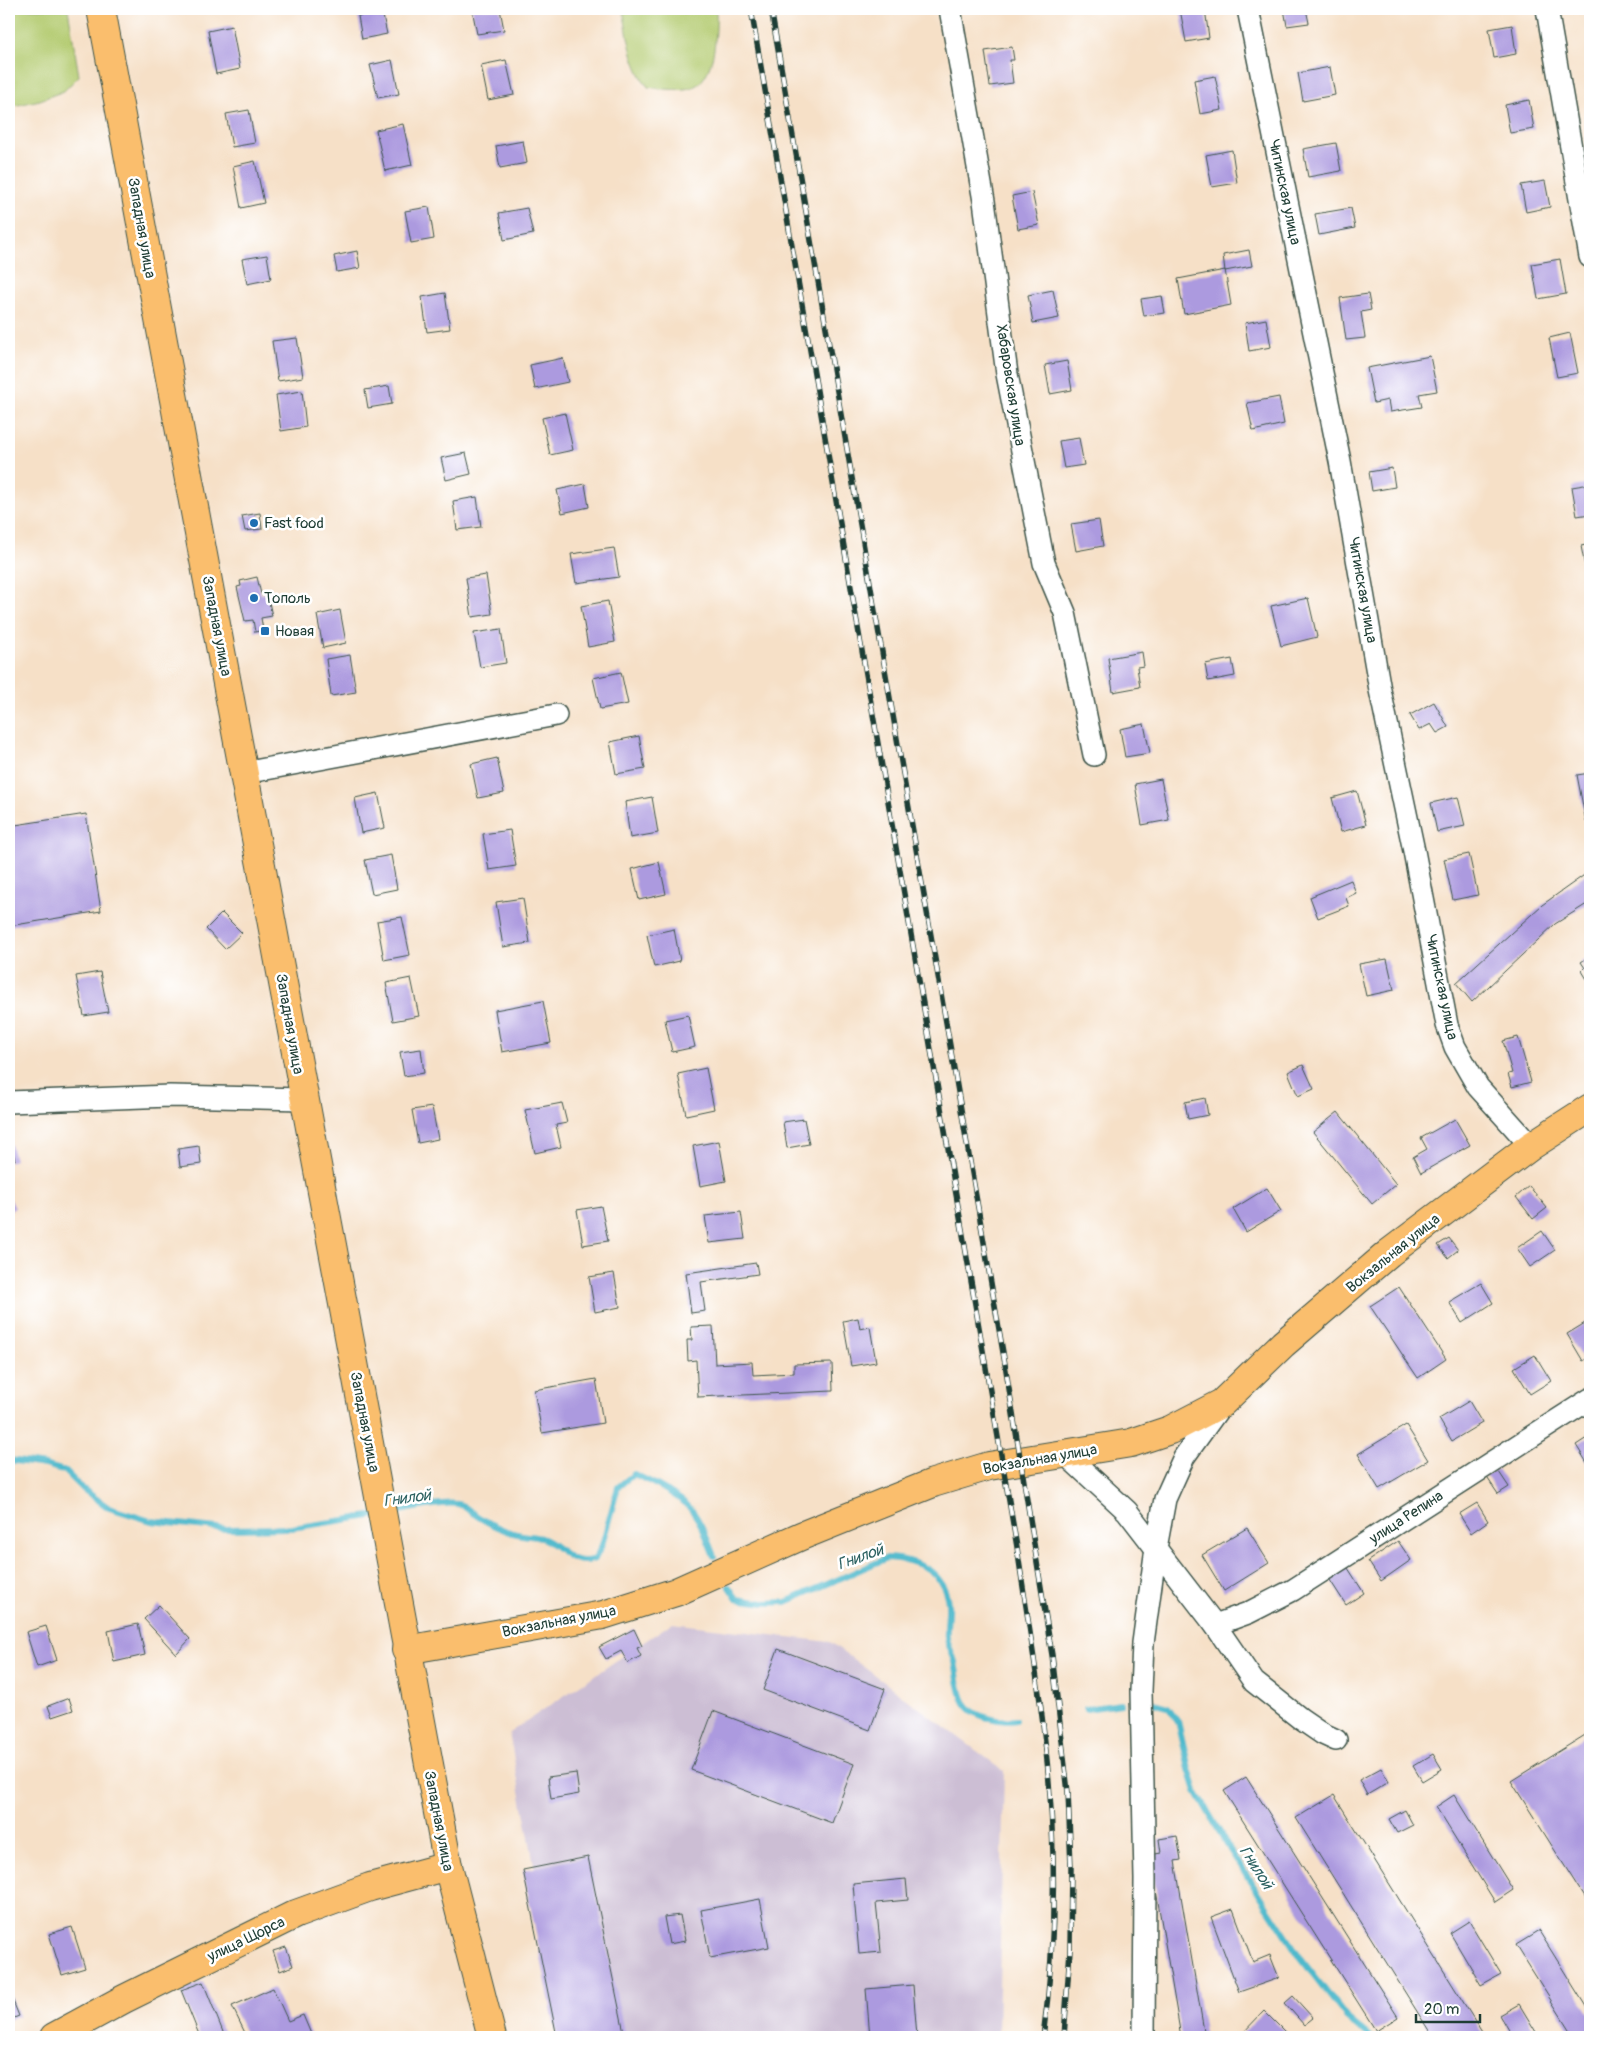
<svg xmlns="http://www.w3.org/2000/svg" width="1599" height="2046" viewBox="0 0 1599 2046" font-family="Pangolin,sans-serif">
<rect width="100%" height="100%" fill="#fff"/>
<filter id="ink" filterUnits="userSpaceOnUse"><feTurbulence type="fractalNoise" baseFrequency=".02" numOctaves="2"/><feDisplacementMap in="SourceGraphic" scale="10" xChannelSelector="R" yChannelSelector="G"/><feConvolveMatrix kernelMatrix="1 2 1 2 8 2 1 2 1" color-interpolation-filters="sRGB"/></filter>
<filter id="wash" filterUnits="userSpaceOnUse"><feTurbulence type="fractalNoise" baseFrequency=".0096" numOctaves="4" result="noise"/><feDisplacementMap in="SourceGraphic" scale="20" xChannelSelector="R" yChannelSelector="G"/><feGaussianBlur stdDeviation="1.12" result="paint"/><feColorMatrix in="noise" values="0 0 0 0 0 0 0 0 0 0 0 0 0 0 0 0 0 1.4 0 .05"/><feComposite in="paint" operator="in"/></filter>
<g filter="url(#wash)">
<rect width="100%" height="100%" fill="#f6e0c7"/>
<path fill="#ccbed4" d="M 672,1623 L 830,1642 L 1004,1771 L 998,2037 L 567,2037 L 509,1733 Z"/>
<g fill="#b3cb70" stroke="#698452">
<path d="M 9,9 L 68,9 L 79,76 L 64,91 L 40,100 L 9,107 Z"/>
<path d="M 623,9 L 716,9 C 717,30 716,82 690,88 C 677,91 661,89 648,87 C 631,64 628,37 623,9 Z"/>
</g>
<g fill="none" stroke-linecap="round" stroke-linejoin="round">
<g stroke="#4fb9cc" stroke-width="6">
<path d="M 9,1460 L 45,1465 L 65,1471 L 83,1489 L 109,1508 L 151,1521 L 226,1529 L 292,1528 L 377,1515"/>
<path d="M 389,1513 C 406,1510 442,1501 458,1504 C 466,1506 470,1512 477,1516 C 486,1522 497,1527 507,1531 C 518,1536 530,1535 541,1538 C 562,1545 569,1568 595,1559 L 602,1545 L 618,1487 L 634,1474 C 651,1482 671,1491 686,1504 C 700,1517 707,1539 714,1556"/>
<path d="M 729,1587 L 737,1599 L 764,1603 L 786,1602 L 887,1558 C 916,1559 944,1570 948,1603 C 949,1614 946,1626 947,1637 C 948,1646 953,1654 955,1662 C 960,1689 958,1711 989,1718 C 999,1721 1006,1722 1016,1720"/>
<path d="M 1150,1702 L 1168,1707 L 1178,1721 L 1189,1769 L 1196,1791 L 1230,1850 L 1302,1960 L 1346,2017 L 1370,2037"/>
<path d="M 1086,1709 L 1121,1704"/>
</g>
</g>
<g id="blocks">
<g fill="#ac9adf">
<path d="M 472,9 L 500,9 L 504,30 L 477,34 Z"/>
<path d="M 1180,9 L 1205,9 L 1209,38 L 1186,42 Z"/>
<path d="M 1284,9 L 1306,9 L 1309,23 L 1287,26 Z"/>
<path d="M 382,11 L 387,34 L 362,39 L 358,16 Z"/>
<path d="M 1512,25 L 1516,54 L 1494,58 L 1489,29 Z"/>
<path d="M 232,26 L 240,69 L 216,74 L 208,31 Z"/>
<path d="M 1012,47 L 1014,60 L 1010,60 L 1013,83 L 990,86 L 985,51 Z"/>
<path d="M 392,60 L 399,94 L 378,98 L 370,65 Z"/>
<path d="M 506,60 L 514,95 L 488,100 L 481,65 Z"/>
<path d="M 1330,67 L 1335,95 L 1303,101 L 1298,73 Z"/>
<path d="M 1215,76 L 1222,110 L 1200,114 L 1194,80 Z"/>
<path d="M 1529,100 L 1534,129 L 1510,133 L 1505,105 Z"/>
<path d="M 249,110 L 255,143 L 232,147 L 226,114 Z"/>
<path d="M 403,124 L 412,165 L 385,171 L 376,130 Z"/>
<path d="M 523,141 L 527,163 L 500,168 L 496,146 Z"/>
<path d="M 1336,143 L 1341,171 L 1308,177 L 1303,149 Z"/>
<path d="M 1232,150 L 1237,183 L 1212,187 L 1206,155 Z"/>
<path d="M 255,161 L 264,203 L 241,208 L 233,166 Z"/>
<path d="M 1545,181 L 1550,207 L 1526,212 L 1521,185 Z"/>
<path d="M 1032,192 L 1039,225 L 1018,229 L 1012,196 Z"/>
<path d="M 429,207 L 434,239 L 411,243 L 405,211 Z"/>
<path d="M 527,208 L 533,234 L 504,240 L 499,213 Z"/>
<path d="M 1351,208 L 1355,228 L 1319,235 L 1315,214 Z"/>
<path d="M 1249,250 L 1252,266 L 1225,271 L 1223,255 Z"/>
<path d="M 357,251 L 360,268 L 337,272 L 334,256 Z"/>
<path d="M 267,255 L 271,279 L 247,284 L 242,259 Z"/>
<path d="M 1560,259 L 1566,294 L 1538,299 L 1532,264 Z"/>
<path d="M 1225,270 L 1231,305 L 1184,314 L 1178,279 Z"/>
<path d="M 1053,290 L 1059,318 L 1033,323 L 1028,295 Z"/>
<path d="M 445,293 L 450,329 L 427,332 L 422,297 Z"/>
<path d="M 1368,294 L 1371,310 L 1361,312 L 1365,338 L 1346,340 L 1340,298 Z"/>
<path d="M 1162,296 L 1165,313 L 1144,316 L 1141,299 Z"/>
<path d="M 1266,319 L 1271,347 L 1249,351 L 1245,323 Z"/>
<path d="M 1570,333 L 1578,373 L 1557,377 L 1549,338 Z"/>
<path d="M 297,338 L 303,377 L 278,381 L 272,341 Z"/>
<path d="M 1430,356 L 1437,391 L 1419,394 L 1422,407 L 1390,412 L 1388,400 L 1374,403 L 1367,368 Z"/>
<path d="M 563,358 L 568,382 L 535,389 L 530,365 Z"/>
<path d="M 1067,361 L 1072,390 L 1050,394 L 1045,365 Z"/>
<path d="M 389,386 L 392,404 L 368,408 L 365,390 Z"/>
<path d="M 302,391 L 306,427 L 281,431 L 276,395 Z"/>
<path d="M 1279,397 L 1284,424 L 1253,431 L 1247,403 Z"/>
<path d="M 565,413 L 573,450 L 550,455 L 542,418 Z"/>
<path d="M 1079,438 L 1084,465 L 1064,468 L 1059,441 Z"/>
<path d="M 466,453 L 471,474 L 446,480 L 441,458 Z"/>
<path d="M 1392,468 L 1395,487 L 1372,491 L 1369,472 Z"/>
<path d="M 585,484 L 589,507 L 562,513 L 557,490 Z"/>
<path d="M 1590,484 L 1590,514 L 1577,516 L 1572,487 Z"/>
<path d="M 477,497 L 481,527 L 457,530 L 453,501 Z"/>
<path d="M 260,513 L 262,529 L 245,531 L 242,516 Z"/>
<path d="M 1099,520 L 1103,546 L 1076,551 L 1071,524 Z"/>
<path d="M 1590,544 L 1590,571 L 1586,572 L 1581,546 Z"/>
<path d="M 614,548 L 619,577 L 576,583 L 571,554 Z"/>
<path d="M 486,575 L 492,614 L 472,617 L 466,578 Z"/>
<path d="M 257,577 L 261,594 L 267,593 L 272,616 L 261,618 L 263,630 L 255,632 L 253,620 L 245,621 L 237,587 L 241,586 L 240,581 Z"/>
<path d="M 1308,598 L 1317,637 L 1281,646 L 1271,606 Z"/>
<path d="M 608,601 L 615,642 L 588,647 L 581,606 Z"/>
<path d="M 340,610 L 346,643 L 323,648 L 317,615 Z"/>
<path d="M 501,629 L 506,663 L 480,667 L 474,633 Z"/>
<path d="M 1142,652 L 1144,666 L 1137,667 L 1140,687 L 1113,692 L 1108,658 Z"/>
<path d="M 350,655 L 356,692 L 331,696 L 326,659 Z"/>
<path d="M 1232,659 L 1235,676 L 1208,681 L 1205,664 Z"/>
<path d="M 621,672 L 628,704 L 600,709 L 593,678 Z"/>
<path d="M 1434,702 L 1448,727 L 1437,733 L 1431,724 L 1419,730 L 1410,715 Z"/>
<path d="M 1144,724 L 1150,753 L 1125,757 L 1120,729 Z"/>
<path d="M 639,736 L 645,769 L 616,774 L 610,742 Z"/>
<path d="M 497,758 L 504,793 L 478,798 L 471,764 Z"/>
<path d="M 1590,773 L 1590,821 L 1586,822 L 1577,775 Z"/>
<path d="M 1161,779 L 1169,820 L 1142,825 L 1135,784 Z"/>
<path d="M 1357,791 L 1366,825 L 1341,832 L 1332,798 Z"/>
<path d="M 378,793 L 385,828 L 361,833 L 355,798 Z"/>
<path d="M 652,797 L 658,833 L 630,838 L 625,802 Z"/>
<path d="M 1458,797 L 1465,826 L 1437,832 L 1431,803 Z"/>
<path d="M 86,814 L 101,911 L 9,926 L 9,826 Z"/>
<path d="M 510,830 L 516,866 L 489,870 L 483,834 Z"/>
<path d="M 1469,854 L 1478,895 L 1453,900 L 1444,859 Z"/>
<path d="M 391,855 L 397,889 L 372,894 L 365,860 Z"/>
<path d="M 659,862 L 666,894 L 639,900 L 632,869 Z"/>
<path d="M 1590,871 L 1590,902 L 1555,924 L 1472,1002 L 1456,983 L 1542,905 Z"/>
<path d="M 1351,880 L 1356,893 L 1346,898 L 1349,906 L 1318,918 L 1310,897 Z"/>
<path d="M 523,898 L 530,943 L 503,947 L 496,902 Z"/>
<path d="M 222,913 L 242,933 L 225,949 L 206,929 Z"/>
<path d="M 402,917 L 410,955 L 384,960 L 377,921 Z"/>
<path d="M 674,929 L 680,961 L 654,967 L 647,935 Z"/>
<path d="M 1590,956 L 1590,984 L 1582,971 L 1585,968 L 1581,962 Z"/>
<path d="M 1387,959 L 1394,990 L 1366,996 L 1359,964 Z"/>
<path d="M 100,972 L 108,1012 L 84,1016 L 76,976 Z"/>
<path d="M 411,978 L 419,1016 L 393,1021 L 386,983 Z"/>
<path d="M 543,1001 L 551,1043 L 502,1052 L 495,1010 Z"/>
<path d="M 688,1015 L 695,1047 L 672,1052 L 665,1020 Z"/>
<path d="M 1518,1037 L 1531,1082 L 1512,1087 L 1508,1074 L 1512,1073 L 1503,1041 Z"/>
<path d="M 421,1049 L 424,1073 L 404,1076 L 400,1052 Z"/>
<path d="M 1303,1065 L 1314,1089 L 1298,1096 L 1288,1072 Z"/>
<path d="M 706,1068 L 714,1109 L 686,1115 L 678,1074 Z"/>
<path d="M 1205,1098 L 1208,1115 L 1188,1119 L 1185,1102 Z"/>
<path d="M 562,1103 L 567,1123 L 556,1125 L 561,1147 L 535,1153 L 525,1110 Z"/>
<path d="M 432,1107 L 438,1139 L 418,1143 L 412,1110 Z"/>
<path d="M 1338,1112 L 1396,1184 L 1372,1204 L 1313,1132 Z"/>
<path d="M 804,1119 L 809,1144 L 787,1148 L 783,1122 Z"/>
<path d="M 1455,1119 L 1470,1145 L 1421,1173 L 1413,1157 L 1427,1149 L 1421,1138 Z"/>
<path d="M 9,1137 L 15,1160 L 9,1162 Z"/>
<path d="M 719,1141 L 726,1181 L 700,1186 L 693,1146 Z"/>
<path d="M 199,1146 L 201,1164 L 180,1167 L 178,1149 Z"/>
<path d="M 1529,1186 L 1547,1208 L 1533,1219 L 1516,1197 Z"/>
<path d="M 1267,1188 L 1281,1211 L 1246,1232 L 1233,1209 Z"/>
<path d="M 9,1196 L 15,1208 L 9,1211 Z"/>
<path d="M 601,1206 L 608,1241 L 583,1245 L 577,1210 Z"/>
<path d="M 741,1212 L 745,1239 L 709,1243 L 705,1216 Z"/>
<path d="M 1542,1231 L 1555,1250 L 1530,1267 L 1517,1248 Z"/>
<path d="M 1449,1238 L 1458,1250 L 1448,1258 L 1438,1245 Z"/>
<path d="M 756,1263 L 758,1274 L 701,1282 L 705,1311 L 691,1313 L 686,1273 Z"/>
<path d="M 614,1273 L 620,1307 L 595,1312 L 589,1277 Z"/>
<path d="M 1481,1283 L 1493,1303 L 1462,1323 L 1449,1302 Z"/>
<path d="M 1399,1287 L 1446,1359 L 1418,1378 L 1370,1306 Z"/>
<path d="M 858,1318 L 860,1329 L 870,1327 L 876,1362 L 851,1366 L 843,1321 Z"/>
<path d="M 1590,1320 L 1590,1357 L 1583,1361 L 1567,1334 Z"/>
<path d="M 713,1326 L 715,1364 L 752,1362 L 753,1375 L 794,1373 L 794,1364 L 832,1363 L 833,1391 L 698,1397 L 696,1360 L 688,1361 L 687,1340 L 692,1340 L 691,1327 Z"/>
<path d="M 1535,1355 L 1551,1381 L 1530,1394 L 1514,1368 Z"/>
<path d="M 596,1379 L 603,1423 L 542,1433 L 534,1390 Z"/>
<path d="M 1469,1401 L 1482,1423 L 1452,1441 L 1439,1419 Z"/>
<path d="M 1406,1425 L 1428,1460 L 1379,1489 L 1358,1454 Z"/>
<path d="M 1590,1436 L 1590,1465 L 1589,1466 L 1576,1445 Z"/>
<path d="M 1497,1469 L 1509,1487 L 1498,1494 L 1486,1476 Z"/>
<path d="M 1477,1503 L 1488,1521 L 1471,1533 L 1459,1514 Z"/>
<path d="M 1247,1528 L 1269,1563 L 1224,1591 L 1202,1555 Z"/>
<path d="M 1398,1541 L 1411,1560 L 1381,1581 L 1368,1561 Z"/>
<path d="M 1346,1565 L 1364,1593 L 1346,1605 L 1328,1577 Z"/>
<path d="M 159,1605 L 190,1639 L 176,1654 L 144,1619 Z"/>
<path d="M 138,1624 L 145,1655 L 114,1662 L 108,1631 Z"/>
<path d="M 46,1626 L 57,1660 L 37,1667 L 26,1632 Z"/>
<path d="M 634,1629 L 642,1646 L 637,1648 L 641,1656 L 628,1663 L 621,1651 L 606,1659 L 599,1647 Z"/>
<path d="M 778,1649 L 885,1689 L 870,1730 L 763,1690 Z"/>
<path d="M 69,1698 L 73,1710 L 52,1717 L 48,1706 Z"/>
<path d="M 713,1711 L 854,1764 L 832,1823 L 691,1770 Z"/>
<path d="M 1590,1732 L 1590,1906 L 1511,1781 Z"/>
<path d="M 1433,1754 L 1442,1769 L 1422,1781 L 1413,1766 Z"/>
<path d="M 1381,1768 L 1389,1782 L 1367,1795 L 1359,1780 Z"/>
<path d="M 576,1773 L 579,1794 L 551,1799 L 548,1777 Z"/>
<path d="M 1246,1777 L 1398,2017 L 1376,2031 L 1224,1791 Z"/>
<path d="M 1334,1795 L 1485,2037 L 1433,2037 L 1296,1818 Z"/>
<path d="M 1454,1795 L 1513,1890 L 1495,1902 L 1436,1807 Z"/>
<path d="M 1405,1810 L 1413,1825 L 1397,1833 L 1389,1819 Z"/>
<path d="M 1177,1836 L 1181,1860 L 1175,1861 L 1205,2037 L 1181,2037 L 1150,1855 L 1161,1853 L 1159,1839 Z"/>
<path d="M 588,1857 L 625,2037 L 557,2037 L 523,1870 Z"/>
<path d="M 906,1879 L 908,1900 L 876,1903 L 881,1952 L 859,1954 L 853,1884 Z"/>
<path d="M 760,1899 L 769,1947 L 710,1958 L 701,1910 Z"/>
<path d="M 1233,1909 L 1253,1962 L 1270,1955 L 1279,1978 L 1239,1992 L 1211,1917 Z"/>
<path d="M 680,1915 L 685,1941 L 669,1944 L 664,1917 Z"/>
<path d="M 1469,1921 L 1501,1974 L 1481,1985 L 1450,1933 Z"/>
<path d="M 72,1927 L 85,1968 L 62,1975 L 49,1934 Z"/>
<path d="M 1539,1931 L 1590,2013 L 1590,2037 L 1574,2037 L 1516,1945 Z"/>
<path d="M 286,1947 L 293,1966 L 280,1971 L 273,1951 Z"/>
<path d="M 203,1982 L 225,2037 L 200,2037 L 181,1990 Z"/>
<path d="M 913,1985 L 917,2037 L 870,2037 L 866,1989 Z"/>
<path d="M 273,1988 L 288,2021 L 303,2015 L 311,2034 L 305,2037 L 247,2037 L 232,2006 Z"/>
<path d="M 9,1991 L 19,2016 L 9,2020 Z"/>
<path d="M 1293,1996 L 1313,2018 L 1304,2025 L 1285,2003 Z"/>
<path d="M 1519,2004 L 1536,2032 L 1528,2037 L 1513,2037 L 1500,2015 Z"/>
<path d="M 1264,2011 L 1290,2037 L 1239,2037 Z"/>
</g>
</g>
</g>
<g filter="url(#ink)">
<use href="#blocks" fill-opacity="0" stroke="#3f554a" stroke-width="1"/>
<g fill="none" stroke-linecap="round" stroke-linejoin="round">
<defs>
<g id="minor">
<path d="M 950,9 L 984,201 L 1007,374 L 1044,563 L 1065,613 L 1094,755"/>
<path d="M 1248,9 L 1340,461 L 1380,690 L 1414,851 L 1447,1025 L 1455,1047 L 1478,1087 L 1531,1146"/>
<path d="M 1547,9 L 1590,257"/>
<path d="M 244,773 L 556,715"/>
<path d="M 9,1102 L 170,1096 L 303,1099"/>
<path d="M 1065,1454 L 1127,1511 L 1215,1625 L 1254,1682 L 1301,1719 L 1323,1734 L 1336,1740"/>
<path d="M 1215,1625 L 1248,1613 L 1293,1590 L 1590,1399"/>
<path d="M 1144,2037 L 1145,1879 L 1141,1691 L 1143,1643 L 1156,1548 L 1165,1499 L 1184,1457 L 1222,1404"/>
</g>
<g id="major">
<path d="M 101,9 L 448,1866 L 492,2037"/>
<path d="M 406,1650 L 603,1615 L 676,1592 L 801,1536 L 933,1483 L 989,1466 L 1131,1443 L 1170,1430 L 1222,1403 L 1283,1344 L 1389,1253 L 1531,1146 L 1590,1108"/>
<path d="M 54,2037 L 124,1999 L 296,1914 L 370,1887 L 448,1866"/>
</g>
</defs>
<use href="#minor" stroke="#3f554a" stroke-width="24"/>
<use href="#major" stroke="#3f554a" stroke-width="30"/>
<use href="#minor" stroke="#fff" stroke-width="21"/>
<use href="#major" stroke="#fabe6d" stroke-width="28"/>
<defs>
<g id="rail">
<path d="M 751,9 L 1017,1547 C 1029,1629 1044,1712 1050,1795 C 1056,1875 1054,1958 1043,2037"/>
<path d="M 771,9 L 1005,1364 L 1052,1655 L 1068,1792 L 1071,1867 L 1070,1950 L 1064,2037"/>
</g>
</defs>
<use href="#rail" stroke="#1f3d34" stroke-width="5.5"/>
<use href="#rail" stroke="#fff" stroke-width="4" stroke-dasharray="11" stroke-linecap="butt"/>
</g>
</g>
<g fill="#1f6fb2" stroke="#fff" stroke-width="2">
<circle cx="254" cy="523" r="5"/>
<circle cx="254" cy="598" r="5"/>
<rect x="260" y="626" width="10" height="10" rx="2.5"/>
</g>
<g text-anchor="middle" stroke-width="5" stroke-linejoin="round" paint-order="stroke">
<g font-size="15" fill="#1f3d34" stroke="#fff">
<text transform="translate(1285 192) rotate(78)" y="5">Читинская улица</text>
<text transform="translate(142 228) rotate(80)" y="5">Западная улица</text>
<text transform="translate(1011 385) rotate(81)" y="5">Хабаровская улица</text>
<text transform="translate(1363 590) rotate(80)" y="5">Читинская улица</text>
<text transform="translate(217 626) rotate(79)" y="5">Западная улица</text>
<text transform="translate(1442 987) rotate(78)" y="5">Читинская улица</text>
<text transform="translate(290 1024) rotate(80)" y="5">Западная улица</text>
<text transform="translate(1393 1253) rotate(-39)" y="5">Вокзальная улица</text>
<text transform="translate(365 1422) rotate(79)" y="5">Западная улица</text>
<text transform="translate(1040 1459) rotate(-10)" y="5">Вокзальная улица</text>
<text transform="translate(1406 1517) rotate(-33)" y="5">улица Репина</text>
<text transform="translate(559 1621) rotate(-11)" y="5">Вокзальная улица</text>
<text transform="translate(439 1821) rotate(79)" y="5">Западная улица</text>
<text transform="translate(246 1939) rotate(-26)" y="5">улица Щорса</text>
</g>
<g font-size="15" fill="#1f3d34" stroke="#fff" text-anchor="start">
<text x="264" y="528">Fast food</text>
<text x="264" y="603">Тополь</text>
<text x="275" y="636">Новая</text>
</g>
<g font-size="16" font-style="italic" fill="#2d6262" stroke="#fff">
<text transform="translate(407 1497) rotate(-8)" y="6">Гнилой</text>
<text transform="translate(860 1556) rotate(-20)" y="6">Гнилой</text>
<text transform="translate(1257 1867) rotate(57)" y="6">Гнилой</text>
</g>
</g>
<rect width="1599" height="2046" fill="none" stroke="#fff" stroke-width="30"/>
<path d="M1416 2014v8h64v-8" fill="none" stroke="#1f3d34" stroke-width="2.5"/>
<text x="1424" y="2014" font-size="15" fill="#1f3d34" stroke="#ffffff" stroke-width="4" paint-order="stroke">20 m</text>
</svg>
